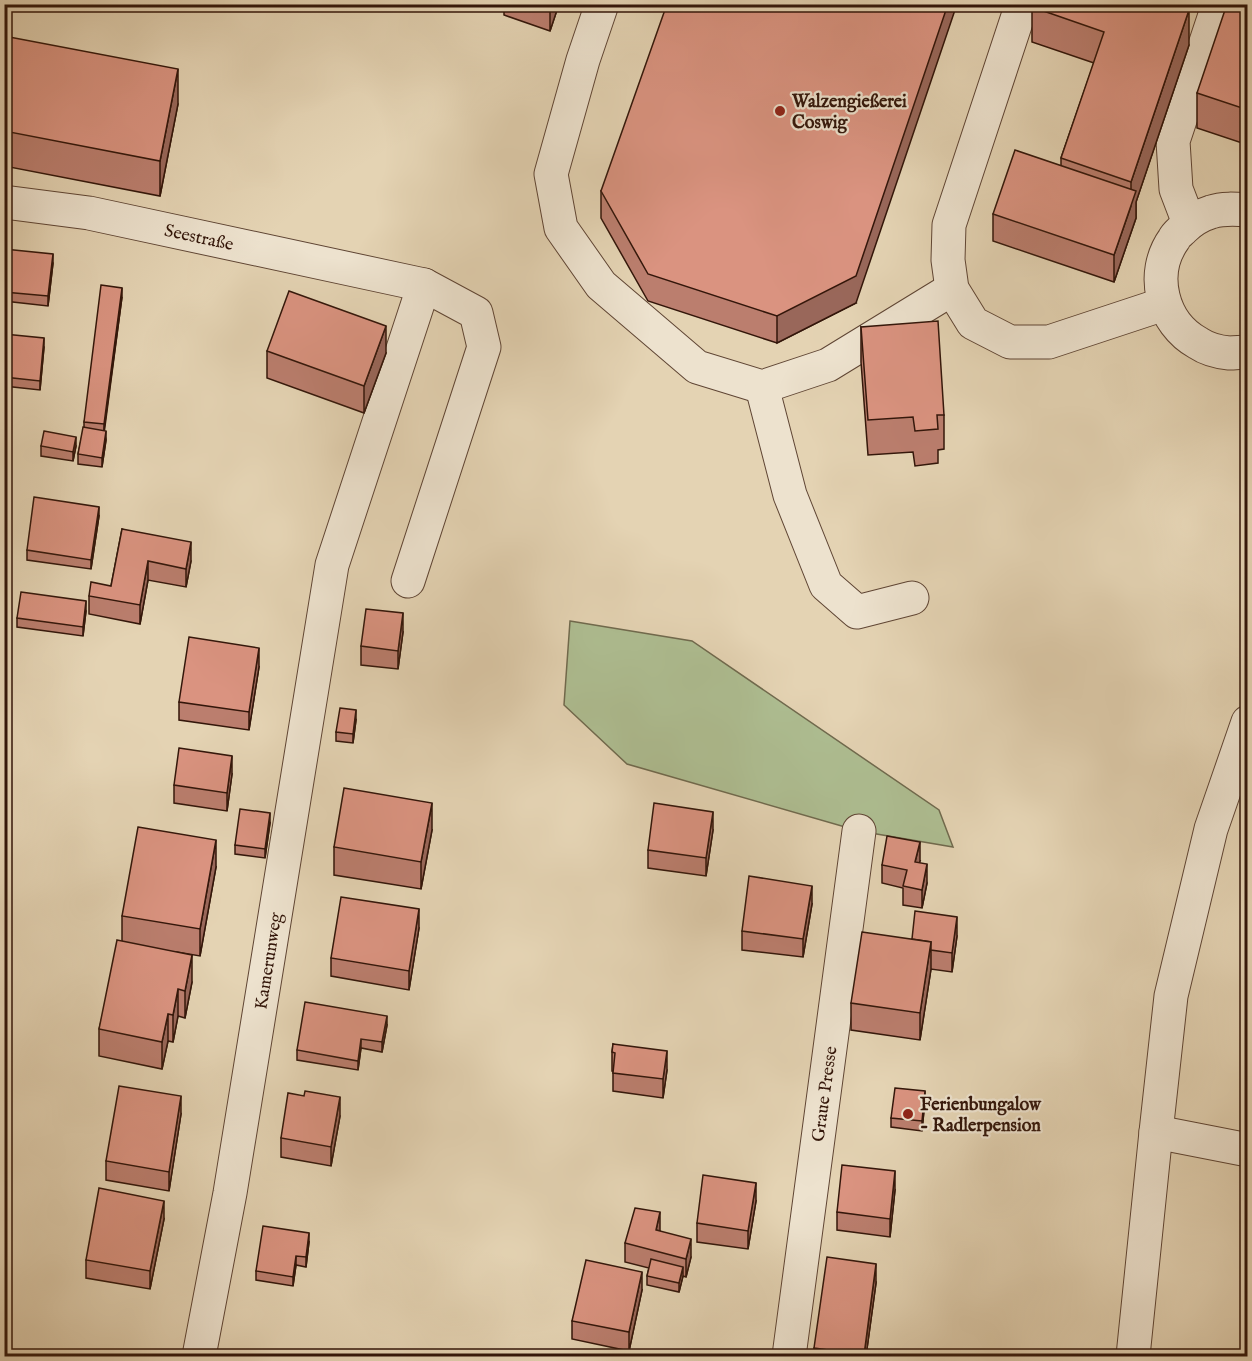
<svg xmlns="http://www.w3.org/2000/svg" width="1252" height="1361" viewBox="0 0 1252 1361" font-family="'IM FELL English',serif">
<rect width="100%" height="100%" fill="#e4d3b3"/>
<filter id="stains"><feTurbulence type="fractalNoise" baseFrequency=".00333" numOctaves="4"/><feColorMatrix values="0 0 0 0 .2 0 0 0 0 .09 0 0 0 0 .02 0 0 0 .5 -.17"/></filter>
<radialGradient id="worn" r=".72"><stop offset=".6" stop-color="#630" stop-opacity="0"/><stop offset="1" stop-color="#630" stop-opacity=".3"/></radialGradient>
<path fill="#aebe92" stroke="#706a4e" stroke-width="1.5" d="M 570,621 L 692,641 L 939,810 L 953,847 L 859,831 L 627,764 L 564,705 Z"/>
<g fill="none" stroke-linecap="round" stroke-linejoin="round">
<defs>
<g id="minor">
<path d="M 602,4 L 583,60 L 551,174 L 561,228 L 601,285 L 697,367 L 762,387 L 828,365 L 952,289"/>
<path d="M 1022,4 L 949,225 L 948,260 L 952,289 L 973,323 L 1010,342 L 1049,342 L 1164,304"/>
<path d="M 4,202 L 89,213 L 424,285 L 476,313 L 484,347 L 408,581"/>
<path d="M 1248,210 C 1235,209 1223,208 1211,212 C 1201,215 1190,222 1183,229 C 1180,232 1176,235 1174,239 C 1149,274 1162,323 1198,343 C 1207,349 1218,352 1229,353 C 1235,353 1242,352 1248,352"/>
<path d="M 1189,223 L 1176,189 L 1173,141 L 1216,12 L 1214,4"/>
<path d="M 762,387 L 790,495 L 826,585 L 857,612 L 912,598"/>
<path d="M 1156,1132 L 1248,1150"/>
<path d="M 199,1356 L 230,1193 L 332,565 L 424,285"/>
<path d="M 789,1356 L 859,831"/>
<path d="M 1133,1356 L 1156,1132 L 1171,996 L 1211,829 L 1248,722"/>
</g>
</defs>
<use href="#minor" stroke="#5f4534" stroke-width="35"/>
<use href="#minor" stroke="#ede2ce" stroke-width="33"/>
</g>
<g fill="#bb7e6e" stroke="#33160a" stroke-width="1.5">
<path d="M 504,4 L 559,4 L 550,31 L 504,15 Z"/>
<path d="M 1248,4 L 1248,145 L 1197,128 L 1197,93 Z"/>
<path d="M 1032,7 L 1189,45 L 1136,202 L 1136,218 L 1114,282 L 993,241 L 993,214 L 1061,166 L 1061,158 L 1094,63 L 1032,42 Z"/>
<path d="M 4,36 L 178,104 L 160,196 L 4,166 Z"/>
<path d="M 601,191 L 856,303 L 777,343 L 648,301 L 601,218 Z"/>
<path d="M 4,249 L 53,263 L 48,306 L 4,301 Z"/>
<path d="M 122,297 L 104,430 L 106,440 L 102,467 L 78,464 L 78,454 L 84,427 L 84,422 Z"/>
<path d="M 861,327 L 944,415 L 944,449 L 938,450 L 938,463 L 915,466 L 913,452 L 868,455 L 861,362 Z"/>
<path d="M 4,334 L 44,347 L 40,390 L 4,386 Z"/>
<path d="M 267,351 L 386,353 L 364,413 L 267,378 Z"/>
<path d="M 41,446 L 76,446 L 73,461 L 41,456 Z"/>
<path d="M 99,516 L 91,569 L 27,560 L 27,550 Z"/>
<path d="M 122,529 L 191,561 L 186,587 L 148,580 L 140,624 L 89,614 L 89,596 L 111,586 Z"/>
<path d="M 86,611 L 83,636 L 17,627 L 17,618 Z"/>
<path d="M 403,632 L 398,669 L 361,665 L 361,646 Z"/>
<path d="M 259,667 L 249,730 L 179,720 L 179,702 Z"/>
<path d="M 356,720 L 353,743 L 336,741 L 336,732 Z"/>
<path d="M 232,774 L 227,811 L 174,803 L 174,785 Z"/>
<path d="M 270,823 L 265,858 L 235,854 L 235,845 Z"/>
<path d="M 432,830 L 421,889 L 334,875 L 334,847 Z"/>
<path d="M 713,830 L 706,876 L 648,868 L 648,850 Z"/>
<path d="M 920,861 L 919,863 L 927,883 L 922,908 L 903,905 L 903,888 L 882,883 L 882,865 Z"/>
<path d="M 216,867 L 200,956 L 177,952 L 192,982 L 185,1018 L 178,1016 L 173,1042 L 168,1041 L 162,1069 L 99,1056 L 99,1029 L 122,941 L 122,916 Z"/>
<path d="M 812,904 L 803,957 L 742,950 L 742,931 Z"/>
<path d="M 419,928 L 409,990 L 331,976 L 331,958 Z"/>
<path d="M 957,936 L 952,972 L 931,969 L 920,1040 L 851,1030 L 851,1003 L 912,939 Z"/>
<path d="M 387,1025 L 382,1052 L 361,1048 L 358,1070 L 297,1060 L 297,1050 Z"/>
<path d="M 613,1044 L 667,1070 L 663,1098 L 613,1091 L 613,1071 L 612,1071 L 612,1052 Z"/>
<path d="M 304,1096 L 340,1116 L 331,1166 L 281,1157 L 281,1138 Z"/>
<path d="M 925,1100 L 922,1131 L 891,1127 L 891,1118 Z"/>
<path d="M 181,1114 L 169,1191 L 106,1180 L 106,1161 Z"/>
<path d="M 895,1190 L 890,1237 L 837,1230 L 837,1212 Z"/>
<path d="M 756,1201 L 748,1249 L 697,1242 L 697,1223 Z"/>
<path d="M 164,1219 L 150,1289 L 86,1278 L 86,1260 Z"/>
<path d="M 660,1231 L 691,1257 L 686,1277 L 683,1276 L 679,1292 L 647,1285 L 647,1276 L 649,1268 L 625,1262 L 625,1243 Z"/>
<path d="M 309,1242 L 306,1267 L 296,1265 L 293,1286 L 256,1280 L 256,1271 Z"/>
<path d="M 876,1283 L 866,1356 L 814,1356 L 814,1348 Z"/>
<path d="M 642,1290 L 629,1351 L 572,1339 L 572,1321 Z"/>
</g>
<g fill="#99675a" stroke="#33160a" stroke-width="1.5">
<path d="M 550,4 L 559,4 L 550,31 Z"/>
<path d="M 948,4 L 957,4 L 856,303 L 777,343 L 777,316 Z"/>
<path d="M 1189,10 L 1189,45 L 1136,202 L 1136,218 L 1114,282 L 1114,255 L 1131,206 L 1131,182 Z"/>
<path d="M 178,69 L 178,104 L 160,196 L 160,161 Z"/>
<path d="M 53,254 L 53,263 L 48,306 L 48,296 Z"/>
<path d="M 122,288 L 122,297 L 104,434 L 104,424 Z"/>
<path d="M 386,326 L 386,353 L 364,413 L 364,386 Z"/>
<path d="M 44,338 L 44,347 L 40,390 L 40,381 Z"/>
<path d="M 11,427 L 11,437 L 4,490 L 4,481 Z"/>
<path d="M 106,431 L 106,440 L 102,467 L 102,458 Z"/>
<path d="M 76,437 L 76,446 L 73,461 L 73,452 Z"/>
<path d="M 99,507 L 99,516 L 91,569 L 91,560 Z"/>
<path d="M 191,542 L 191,561 L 186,587 L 186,569 Z"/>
<path d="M 148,561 L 148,580 L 140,624 L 140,605 Z"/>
<path d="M 86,601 L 86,611 L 83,636 L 83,627 Z"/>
<path d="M 403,613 L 403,632 L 398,669 L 398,651 Z"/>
<path d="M 259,648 L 259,667 L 249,730 L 249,712 Z"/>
<path d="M 356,710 L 356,720 L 353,743 L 353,734 Z"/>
<path d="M 232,756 L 232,774 L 227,811 L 227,793 Z"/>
<path d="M 432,803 L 432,830 L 421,889 L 421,862 Z"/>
<path d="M 713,812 L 713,830 L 706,876 L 706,858 Z"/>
<path d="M 270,813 L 270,823 L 265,858 L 265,849 Z"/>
<path d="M 216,840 L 216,867 L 200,956 L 200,929 Z"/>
<path d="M 920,842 L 920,861 L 915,881 L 915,862 Z"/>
<path d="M 927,864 L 927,883 L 922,908 L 922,890 Z"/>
<path d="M 812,886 L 812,904 L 803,957 L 803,939 Z"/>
<path d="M 419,909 L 419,928 L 409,990 L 409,971 Z"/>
<path d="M 957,917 L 957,936 L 952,972 L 952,953 Z"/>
<path d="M 931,942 L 931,969 L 920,1040 L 920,1013 Z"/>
<path d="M 192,955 L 192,982 L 185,1018 L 185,991 Z"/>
<path d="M 178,989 L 178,1016 L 173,1042 L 173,1015 Z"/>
<path d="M 168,1014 L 168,1041 L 162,1069 L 162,1042 Z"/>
<path d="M 387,1016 L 387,1025 L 382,1052 L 382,1042 Z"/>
<path d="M 361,1039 L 361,1048 L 358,1070 L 358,1061 Z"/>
<path d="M 667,1051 L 667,1070 L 663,1098 L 663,1079 Z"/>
<path d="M 925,1091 L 925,1100 L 922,1131 L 922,1121 Z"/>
<path d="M 181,1096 L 181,1114 L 169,1191 L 169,1172 Z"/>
<path d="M 340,1097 L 340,1116 L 331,1166 L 331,1147 Z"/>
<path d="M 895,1171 L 895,1190 L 890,1237 L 890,1219 Z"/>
<path d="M 756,1183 L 756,1201 L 748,1249 L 748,1231 Z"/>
<path d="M 164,1201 L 164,1219 L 150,1289 L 150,1271 Z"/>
<path d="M 660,1212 L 660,1231 L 656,1230 Z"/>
<path d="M 309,1233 L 309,1242 L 306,1267 L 306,1257 Z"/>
<path d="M 691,1239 L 691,1257 L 686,1277 L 686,1259 Z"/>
<path d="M 296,1256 L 296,1265 L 293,1286 L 293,1277 Z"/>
<path d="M 876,1264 L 876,1283 L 866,1356 L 864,1356 Z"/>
<path d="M 683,1267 L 683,1276 L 679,1292 L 679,1283 Z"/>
<path d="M 642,1272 L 642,1290 L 629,1351 L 629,1332 Z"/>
</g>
<g fill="#da9380" stroke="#33160a" stroke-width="1.5">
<path d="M 667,4 L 948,4 L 856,276 L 777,316 L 648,274 L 601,191 Z"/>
<path d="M 1033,4 L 1173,4 L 1189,10 L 1131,182 L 1061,158 L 1104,32 L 1032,7 Z"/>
<path d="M 1227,4 L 1248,4 L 1248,110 L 1197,93 Z"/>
<path d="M 4,36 L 178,69 L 160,161 L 4,131 Z"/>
<path d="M 1015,150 L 1136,191 L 1114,255 L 993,214 Z"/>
<path d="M 4,249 L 53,254 L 48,296 L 4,292 Z"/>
<path d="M 101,285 L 122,288 L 104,424 L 84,422 Z"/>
<path d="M 289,291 L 386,326 L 364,386 L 267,351 Z"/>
<path d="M 938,321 L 944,415 L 937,415 L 938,429 L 915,431 L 913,417 L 868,420 L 861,327 Z"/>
<path d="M 4,334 L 44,338 L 40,381 L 4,377 Z"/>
<path d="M 4,426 L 11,427 L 4,481 Z"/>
<path d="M 83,427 L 106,431 L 102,458 L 78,454 Z"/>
<path d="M 44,431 L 76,437 L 73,452 L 41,446 Z"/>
<path d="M 34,497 L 99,507 L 91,560 L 27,550 Z"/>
<path d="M 122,529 L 191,542 L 186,569 L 148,561 L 140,605 L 89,596 L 91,582 L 111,586 Z"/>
<path d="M 21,592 L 86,601 L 83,627 L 17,618 Z"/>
<path d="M 366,609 L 403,613 L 398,651 L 361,646 Z"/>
<path d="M 189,637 L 259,648 L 249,712 L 179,702 Z"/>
<path d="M 340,708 L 356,710 L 353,734 L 336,732 Z"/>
<path d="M 179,748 L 232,756 L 227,793 L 174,785 Z"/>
<path d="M 344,788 L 432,803 L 421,862 L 334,847 Z"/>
<path d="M 654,803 L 713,812 L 706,858 L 648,850 Z"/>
<path d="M 240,809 L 270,813 L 265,849 L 235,845 Z"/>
<path d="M 138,827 L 216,840 L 200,929 L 122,916 Z"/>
<path d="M 887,836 L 920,842 L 915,862 L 927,864 L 922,890 L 903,886 L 907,870 L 882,865 Z"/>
<path d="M 749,876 L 812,886 L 803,939 L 742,931 Z"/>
<path d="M 341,897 L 419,909 L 409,971 L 331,958 Z"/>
<path d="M 915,911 L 957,917 L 952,953 L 931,950 L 931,942 L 912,939 Z"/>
<path d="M 862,932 L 931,942 L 920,1013 L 851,1003 Z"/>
<path d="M 117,940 L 192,955 L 185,991 L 178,989 L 173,1015 L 168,1014 L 162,1042 L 99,1029 Z"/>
<path d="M 305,1002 L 387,1016 L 382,1042 L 361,1039 L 358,1061 L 297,1050 Z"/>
<path d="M 613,1044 L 667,1051 L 663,1079 L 613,1073 L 615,1053 L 612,1052 Z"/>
<path d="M 119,1086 L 181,1096 L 169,1172 L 106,1161 Z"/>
<path d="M 895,1088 L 925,1091 L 922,1121 L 891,1118 Z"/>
<path d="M 305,1091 L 340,1097 L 331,1147 L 281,1138 L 288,1093 L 304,1096 Z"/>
<path d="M 842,1165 L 895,1171 L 890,1219 L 837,1212 Z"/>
<path d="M 703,1175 L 756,1183 L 748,1231 L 697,1223 Z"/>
<path d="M 99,1188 L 164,1201 L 150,1271 L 86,1260 Z"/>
<path d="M 635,1208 L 660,1212 L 656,1230 L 691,1239 L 686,1259 L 625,1243 Z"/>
<path d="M 263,1226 L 309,1233 L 306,1257 L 296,1256 L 293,1277 L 256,1271 Z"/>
<path d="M 827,1257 L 876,1264 L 864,1355 L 814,1348 Z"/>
<path d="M 651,1259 L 683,1267 L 679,1283 L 647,1276 Z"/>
<path d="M 586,1260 L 642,1272 L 629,1332 L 572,1321 Z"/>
</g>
<g fill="#8f2418" stroke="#ede2ce" stroke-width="2">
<circle cx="780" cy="111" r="6"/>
<circle cx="908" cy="1114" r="6"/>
</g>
<g text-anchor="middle" stroke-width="4.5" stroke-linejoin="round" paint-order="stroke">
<g font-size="18" font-weight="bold" fill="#33160a" stroke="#ede2ce" text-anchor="start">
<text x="792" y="107">Walzengießerei<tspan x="792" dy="21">Coswig</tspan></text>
<text x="920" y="1110">Ferienbungalow<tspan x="920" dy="21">- Radlerpension</tspan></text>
</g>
<g font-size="18" fill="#33160a" stroke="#ede2ce">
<text transform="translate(199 237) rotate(12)" y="6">Seestraße</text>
<text transform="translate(268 961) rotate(-81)" y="6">Kamerunweg</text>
<text transform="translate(824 1094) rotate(-82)" y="6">Graue Presse</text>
</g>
</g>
<rect width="1252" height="1361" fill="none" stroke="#e4d3b3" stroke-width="24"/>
<rect x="6" y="6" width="1240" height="1349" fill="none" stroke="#33160a" stroke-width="3"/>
<rect x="12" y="12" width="1228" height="1337" fill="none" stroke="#33160a" stroke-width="1.5"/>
<rect width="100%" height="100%" filter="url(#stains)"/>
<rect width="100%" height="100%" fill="url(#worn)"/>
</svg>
